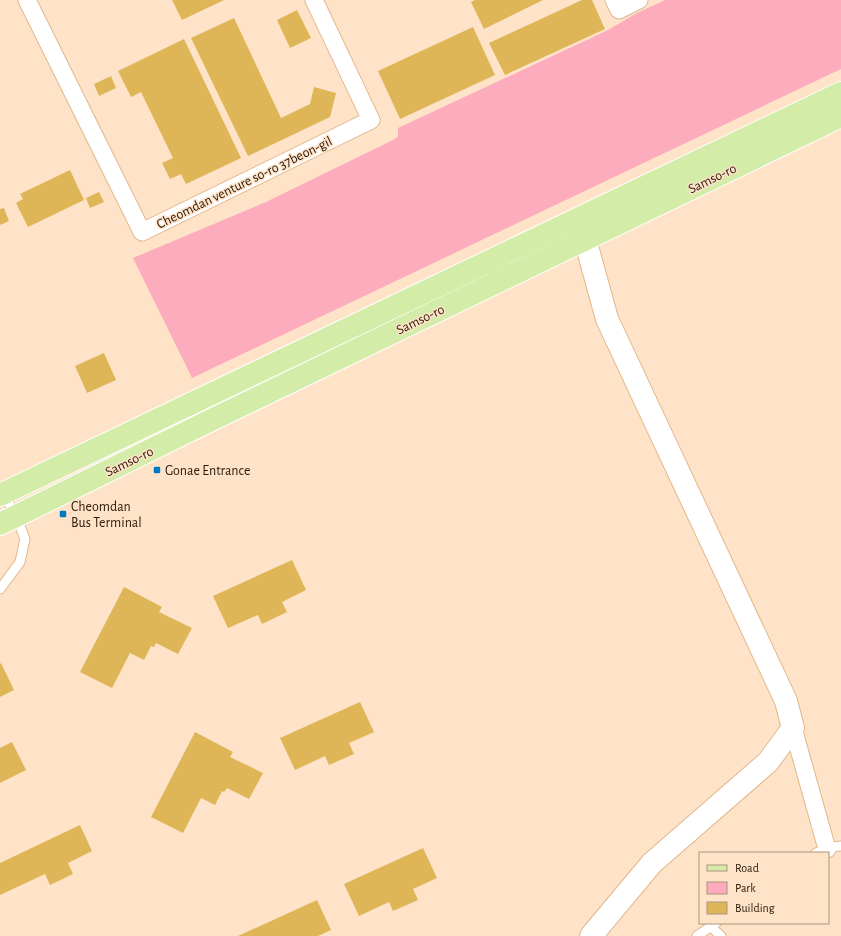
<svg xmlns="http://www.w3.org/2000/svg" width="841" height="936" viewBox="0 0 841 936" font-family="'Alegreya Sans',sans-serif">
<rect width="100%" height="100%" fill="#fee3c8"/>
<path fill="#fcacbc" d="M 665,0 L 841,0 L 841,69 L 192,378 L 133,258 L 266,202 L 395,139 L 398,136 L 398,128 L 608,30 L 637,13 Z"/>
<g fill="#deb658">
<path d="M 172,0 L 224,0 L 182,20 Z"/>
<path d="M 475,0 L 543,0 L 484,29 L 471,2 Z"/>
<path d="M 582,0 L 592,0 L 605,29 L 505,75 L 489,43 Z"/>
<path d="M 297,10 L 311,38 L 290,48 L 277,20 Z"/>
<path d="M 234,18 L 281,118 L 310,104 L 314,87 L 336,93 L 330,117 L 248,156 L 191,38 Z"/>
<path d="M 473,27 L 495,75 L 400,119 L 378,71 Z"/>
<path d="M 184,39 L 241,158 L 186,184 L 181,174 L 170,179 L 162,163 L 173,158 L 141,92 L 131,97 L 118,71 Z"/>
<path d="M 111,76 L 116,88 L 99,96 L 94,84 Z"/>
<path d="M 70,170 L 84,200 L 28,227 L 16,203 L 23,199 L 20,194 Z"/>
<path d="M 99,192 L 104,202 L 90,208 L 86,198 Z"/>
<path d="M 4,208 L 9,221 L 0,225 L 0,209 Z"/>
<path d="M 104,353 L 116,380 L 87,393 L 75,366 Z"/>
<path d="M 292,560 L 306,590 L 282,602 L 287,612 L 262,624 L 258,615 L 228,628 L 213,596 Z"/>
<path d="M 124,587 L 162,607 L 159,612 L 192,628 L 178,654 L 156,643 L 154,647 L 151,646 L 144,660 L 130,653 L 112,688 L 80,672 Z"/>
<path d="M 1,663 L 14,690 L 0,697 L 0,664 Z"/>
<path d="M 360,702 L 374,732 L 349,743 L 354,754 L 329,765 L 325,756 L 295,770 L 280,738 Z"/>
<path d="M 195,732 L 233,752 L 230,757 L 263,773 L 249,799 L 227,788 L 224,792 L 222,791 L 215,805 L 201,798 L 183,833 L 151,817 Z"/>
<path d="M 12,742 L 26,770 L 0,783 L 0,748 Z"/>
<path d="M 80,825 L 92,851 L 68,863 L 73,874 L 50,885 L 45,874 L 0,895 L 0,863 Z"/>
<path d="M 423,848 L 437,878 L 413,889 L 418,900 L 393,911 L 389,902 L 359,916 L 344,884 Z"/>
<path d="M 317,900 L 331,930 L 318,936 L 238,936 Z"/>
</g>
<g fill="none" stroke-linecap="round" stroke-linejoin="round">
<defs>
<g id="service">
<path d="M 0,589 L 20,562 L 25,539 L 16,516 L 3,493"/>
<path d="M 816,853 L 833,847 L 841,846"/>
<path d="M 711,927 L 721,936"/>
<path d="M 697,936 L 716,923"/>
</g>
<g id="minor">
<path d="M 27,0 L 142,232 L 371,120 L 314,0"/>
<path d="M 614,0 L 619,10 L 639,0"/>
<path d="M 793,728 L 827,849"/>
</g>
<path id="tertiary" d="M 578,222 L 585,239 L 607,319 L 786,701 L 793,728 L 768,762 L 652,863 L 591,936"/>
<g id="primary">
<path d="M 0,495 L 841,93"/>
<path d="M 0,524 L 205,423 L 841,116"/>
</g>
</defs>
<use href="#service" stroke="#e2b78b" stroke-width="11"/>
<use href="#minor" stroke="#e2b78b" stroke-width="19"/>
<use href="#tertiary" stroke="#e2b78b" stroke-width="24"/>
<use href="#primary" stroke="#fff" stroke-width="24"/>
<use href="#service" stroke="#fff" stroke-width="9"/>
<use href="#minor" stroke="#fff" stroke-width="17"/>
<use href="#tertiary" stroke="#fff" stroke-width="22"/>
<use href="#primary" stroke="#d3eca8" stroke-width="22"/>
</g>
<g fill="#0279c3" stroke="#fee3c8" stroke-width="1.5">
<rect x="153" y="466" width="8" height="8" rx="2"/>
<rect x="59" y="510" width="8" height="8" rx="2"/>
</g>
<g text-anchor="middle" stroke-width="3" stroke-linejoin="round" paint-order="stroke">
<g font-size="14" fill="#2b1a09" stroke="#fee3c8">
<text transform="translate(712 178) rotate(-26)" y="5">Samso-ro</text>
<text transform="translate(244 182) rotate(-26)" y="5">Cheomdan venture so-ro 37beon-gil</text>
<text transform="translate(420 319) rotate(-26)" y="5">Samso-ro</text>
<text transform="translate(129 461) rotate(-26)" y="5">Samso-ro</text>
</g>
<g font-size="14" fill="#2b1a09" stroke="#fee3c8" text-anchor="start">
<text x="165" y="475">Gonae Entrance</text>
<text x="71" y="511">Cheomdan<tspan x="71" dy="16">Bus Terminal</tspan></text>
</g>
</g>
<rect x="699" y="852" width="130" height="72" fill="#fee3c8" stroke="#aa937c"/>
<rect x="707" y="865" width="20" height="6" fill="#d3eca8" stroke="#aa937c"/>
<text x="735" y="872" font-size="12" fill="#2b1a09">Road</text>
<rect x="707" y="882" width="20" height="12" fill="#fcacbc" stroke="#aa937c"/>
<text x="735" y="892" font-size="12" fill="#2b1a09">Park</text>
<rect x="707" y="902" width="20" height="12" fill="#deb658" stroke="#aa937c"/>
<text x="735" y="912" font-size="12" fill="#2b1a09">Building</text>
</svg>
